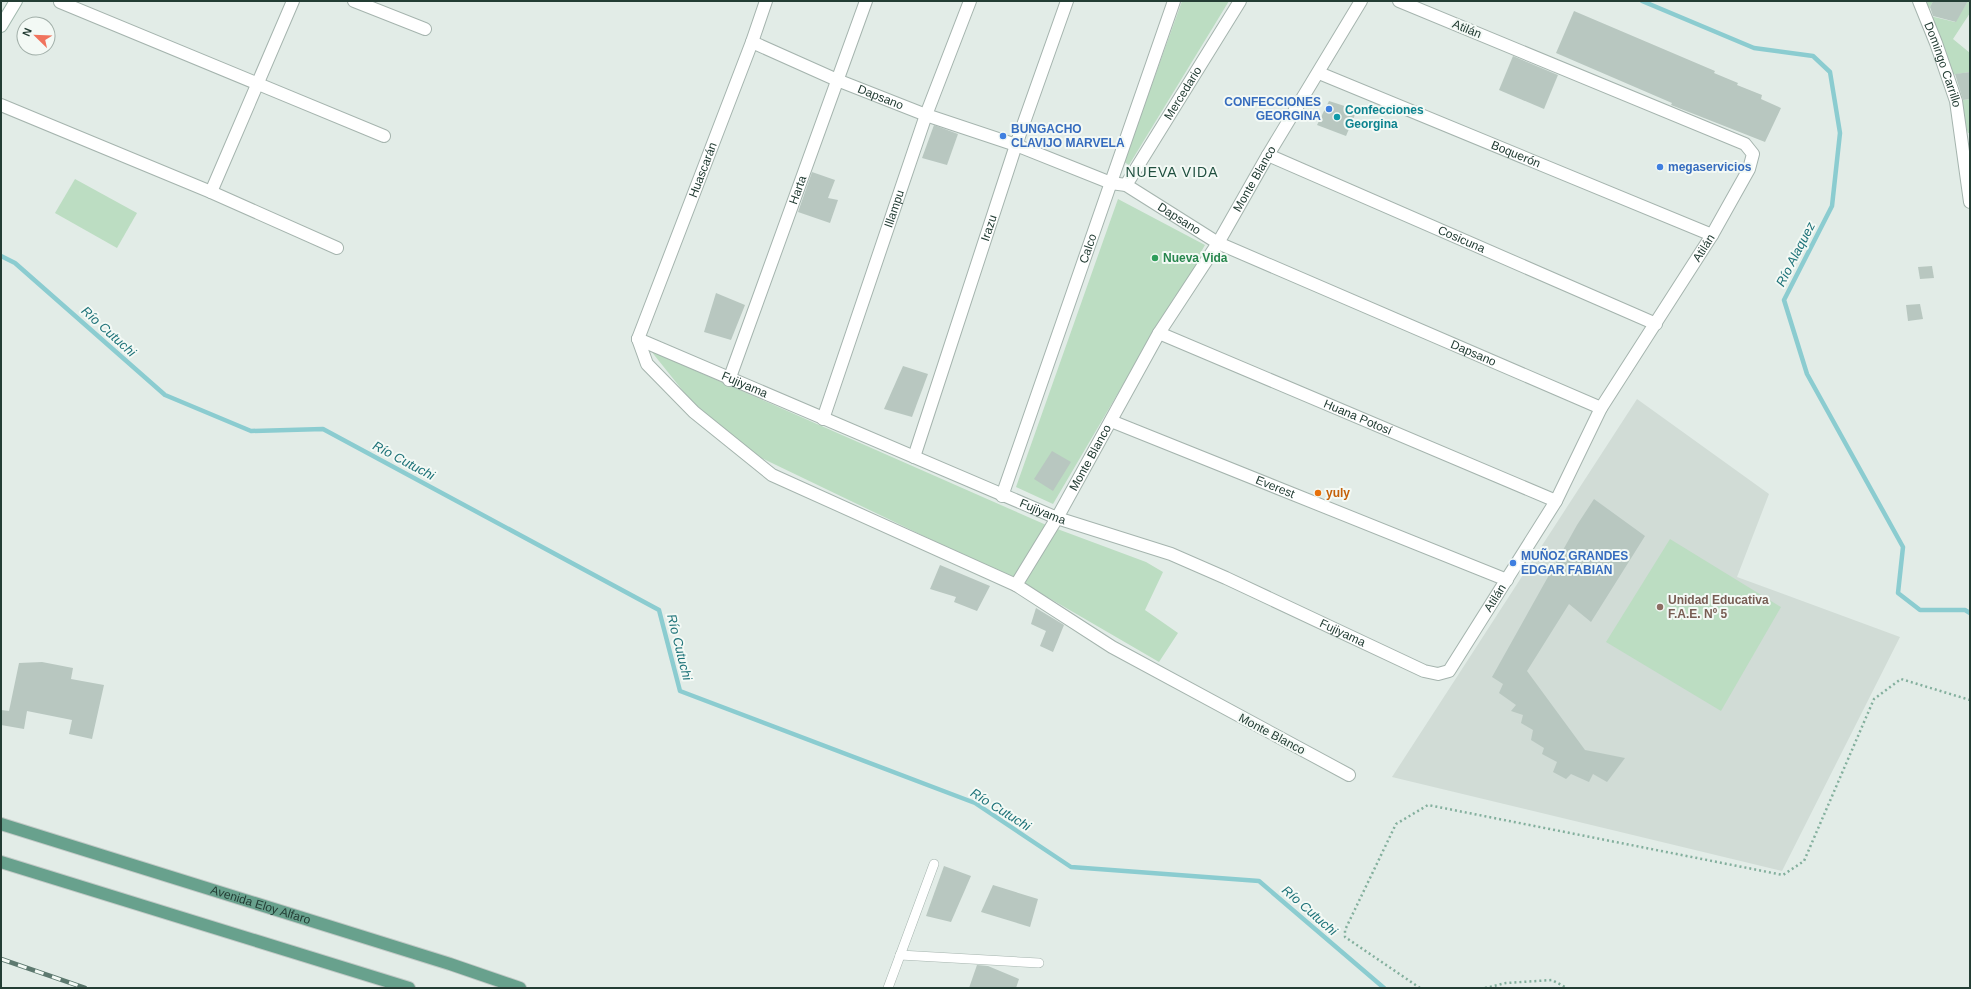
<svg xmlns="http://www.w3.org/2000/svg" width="1971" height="989" viewBox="0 0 1971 989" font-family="Arial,sans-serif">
<rect width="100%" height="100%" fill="#e2ece7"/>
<path fill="#d1dcd6" d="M 1637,399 L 1769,494 L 1737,577 L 1900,637 L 1782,871 L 1392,777 Z"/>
<g fill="#bcddc2">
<path d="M 1182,1 L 1229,1 L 1129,165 L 1124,162 Z"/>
<path d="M 1919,1 L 1933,1 L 1926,15 L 1955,22 L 1968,1 L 1970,1 L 1970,13 L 1953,39 L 1970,53 L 1970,72 L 1950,75 Z"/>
<path d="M 1970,99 L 1970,133 L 1968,133 L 1958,101 Z"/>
<path d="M 75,179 L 137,213 L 117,248 L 55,213 Z"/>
<path d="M 1118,199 L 1205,245 L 1197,259 L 1199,261 L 1177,297 L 1175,296 L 1053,504 L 1016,487 Z"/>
<path d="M 651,351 L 1044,524 L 1146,562 L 1163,572 L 1145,610 L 1178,633 L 1159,662 L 1030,587 L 755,455 L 695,406 Z"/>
<path d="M 1670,539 L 1781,607 L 1721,711 L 1606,642 Z"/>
</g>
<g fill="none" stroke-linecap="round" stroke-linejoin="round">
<g stroke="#8bccd0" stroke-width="4.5">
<path d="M 1642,1 L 1754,48 L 1813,56 L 1830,72 L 1840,133 L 1832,206 L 1784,300 L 1807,374 L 1903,547 L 1898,593 L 1920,610 L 1965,610 L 1970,613"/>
<path d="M 1,256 L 15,263 L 165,395 L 251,431 L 323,429 L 659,610 L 680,691 L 975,803 L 1071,867 L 1259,881 L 1384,988"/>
</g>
</g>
<g fill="#b8c7c0">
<path d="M 1933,1 L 1968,1 L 1956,22 L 1933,16 L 1930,7 Z"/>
<path d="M 1574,11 L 1715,71 L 1714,73 L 1738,83 L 1737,85 L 1762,95 L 1761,99 L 1781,108 L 1765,142 L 1671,105 L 1672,103 L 1556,53 Z"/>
<path d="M 1513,56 L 1558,75 L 1544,109 L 1499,90 Z"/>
<path d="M 1970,72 L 1970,99 L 1963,100 L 1955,74 Z"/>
<path d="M 1329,101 L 1357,110 L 1346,136 L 1317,125 Z"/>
<path d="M 934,125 L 958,134 L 947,165 L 922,158 Z"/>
<path d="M 812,172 L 835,180 L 828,198 L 838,200 L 830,223 L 798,212 Z"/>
<path d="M 1932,266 L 1934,278 L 1920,279 L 1918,267 Z"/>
<path d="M 716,293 L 745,305 L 731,340 L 704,332 Z"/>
<path d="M 1920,304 L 1923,319 L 1908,321 L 1906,305 Z"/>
<path d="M 903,366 L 928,374 L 912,417 L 884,409 Z"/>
<path d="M 1052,451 L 1071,462 L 1053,491 L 1034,479 Z"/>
<path d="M 1594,499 L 1645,536 L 1591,622 L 1569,604 L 1527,671 L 1585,750 L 1625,758 L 1607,782 L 1593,774 L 1589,782 L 1571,774 L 1566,779 L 1553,772 L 1557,762 L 1542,754 L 1544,748 L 1531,740 L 1533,730 L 1521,723 L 1523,715 L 1511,711 L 1516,705 L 1499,693 L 1503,684 L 1492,677 L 1577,525 Z"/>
<path d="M 940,565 L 990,586 L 977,611 L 954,602 L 956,597 L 930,589 Z"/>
<path d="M 1036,608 L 1064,625 L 1053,652 L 1040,646 L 1046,631 L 1031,624 Z"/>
<path d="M 42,662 L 73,668 L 71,679 L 104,685 L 92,739 L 69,734 L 72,720 L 27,711 L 24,729 L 1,725 L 1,710 L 9,711 L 19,663 Z"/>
<path d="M 944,866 L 971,876 L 951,922 L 926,916 Z"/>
<path d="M 993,885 L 1038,899 L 1030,927 L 981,912 Z"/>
<path d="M 977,965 L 988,966 L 1019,979 L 1016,988 L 969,988 Z"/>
</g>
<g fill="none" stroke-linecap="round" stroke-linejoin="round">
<defs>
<g id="service">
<path d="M 900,955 L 1039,963"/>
<path d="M 888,988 L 934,864"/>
</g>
<g id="minor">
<path d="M 354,1 L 425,29"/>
<path id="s1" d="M 1919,1 L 1936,43 L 1956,101 L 1970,202"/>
<path d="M 60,2 L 384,136"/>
<path id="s2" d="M 752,42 L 837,80 L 926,115 L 1016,145 L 1111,183 L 1126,185 L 1218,243 L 1601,408"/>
<path id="s3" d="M 1319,73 L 1712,235"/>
<path d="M 1,105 L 211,192 L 337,248"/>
<path id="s4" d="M 1268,155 L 1656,324"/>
<path id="s5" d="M 1126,185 L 1240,1"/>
<path d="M 211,192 L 293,1"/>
<path id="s6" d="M 1159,333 L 1556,501"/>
<path id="s7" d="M 638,339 L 1057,518 L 1171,554 L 1226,578 L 1424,671 L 1438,674 L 1449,671 L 1556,501 L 1601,408 L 1712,235 L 1749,169 L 1753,154 L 1745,144 L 1399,1"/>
<path d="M 638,339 L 647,364 L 694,412 L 772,475 L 1016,585"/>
<path id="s8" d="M 638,339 L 752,42 L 766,1"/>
<path id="s9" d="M 729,380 L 866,1"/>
<path id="s10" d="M 823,419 L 926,115 L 970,1"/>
<path id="s11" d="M 1111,421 L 1507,580"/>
<path id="s12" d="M 914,457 L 1016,145 L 1067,1"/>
<path id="s13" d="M 1002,496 L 1174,1"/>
<path id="s14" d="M 1349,775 L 1112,647 L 1016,585 L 1057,518 L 1159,333 L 1218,243 L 1268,155 L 1361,1"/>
</g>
<path id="secondary" d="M 1,26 L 16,1"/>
<g id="primary">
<path id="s15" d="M 1,824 L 450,964 L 520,988"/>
<path d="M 1,862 L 409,988"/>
</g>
</defs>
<use href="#service" stroke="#a5b4ae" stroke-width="10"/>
<use href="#minor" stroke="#a5b4ae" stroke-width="14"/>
<use href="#secondary" stroke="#a1b8ae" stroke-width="14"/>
<use href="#primary" stroke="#c1c9c6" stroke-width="14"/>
<g stroke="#83af9d" stroke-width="2.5" stroke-dasharray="2 3" stroke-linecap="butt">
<path d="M 1420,988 L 1345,937 L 1345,930 L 1396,824 L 1428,805 L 1783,875 L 1804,861 L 1874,699 L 1901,679 L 1970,700"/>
<path d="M 1485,988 L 1506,983 L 1552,980 L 1567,988"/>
</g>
<use href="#service" stroke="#fff" stroke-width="9"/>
<use href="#minor" stroke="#fff" stroke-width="12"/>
<use href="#secondary" stroke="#fff" stroke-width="12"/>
<use href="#primary" stroke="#68a18d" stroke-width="12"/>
<defs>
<path id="rail" d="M 1,959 L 85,988"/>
</defs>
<use href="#rail" stroke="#5d796f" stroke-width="4.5"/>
<use href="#rail" stroke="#f3f9f5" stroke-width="3" stroke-dasharray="9" stroke-linecap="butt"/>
</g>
<g fill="#3f7fe0" stroke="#f3f9f5" stroke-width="1.5">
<circle cx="1329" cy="109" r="4"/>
<circle cx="1003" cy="136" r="4"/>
<circle cx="1660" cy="167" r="4"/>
<circle cx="1513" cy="563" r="4"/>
</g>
<circle fill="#0f9aa8" stroke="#f3f9f5" stroke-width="1.5" cx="1337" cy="117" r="4"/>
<circle fill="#2e9e5b" stroke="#f3f9f5" stroke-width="1.5" cx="1155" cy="258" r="4"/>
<circle fill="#e8710a" stroke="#f3f9f5" stroke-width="1.5" cx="1318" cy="493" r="4"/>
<circle fill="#8d6e63" stroke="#f3f9f5" stroke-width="1.5" cx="1660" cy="607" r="4"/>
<g text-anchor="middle" stroke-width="4" stroke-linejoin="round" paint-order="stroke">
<g font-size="12" fill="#233d34" stroke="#f3f9f5">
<text transform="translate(1467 29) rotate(22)" y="4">Atilán</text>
<text dy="4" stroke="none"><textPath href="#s1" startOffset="68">Domingo Carrillo</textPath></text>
<text dy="4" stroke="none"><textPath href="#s5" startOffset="108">Mercedario</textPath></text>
<text dy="4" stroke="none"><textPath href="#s2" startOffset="140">Dapsano</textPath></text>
<text dy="4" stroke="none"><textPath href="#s3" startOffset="213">Boquerón</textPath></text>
<text dy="4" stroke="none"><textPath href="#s8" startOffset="181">Huascarán</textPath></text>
<text dy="4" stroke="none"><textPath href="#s14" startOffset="855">Monte Blanco</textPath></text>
<text dy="4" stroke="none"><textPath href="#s9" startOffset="202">Harta</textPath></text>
<text dy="4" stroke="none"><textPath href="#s10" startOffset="222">Illampu</textPath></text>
<text dy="4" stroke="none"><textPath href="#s2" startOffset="464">Dapsano</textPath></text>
<text dy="4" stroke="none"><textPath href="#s12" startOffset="241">Irazu</textPath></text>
<text dy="4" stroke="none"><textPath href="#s4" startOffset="211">Cosicuna</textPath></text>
<text dy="4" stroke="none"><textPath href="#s13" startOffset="262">Calco</textPath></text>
<text dy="4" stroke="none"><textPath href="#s7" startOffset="1374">Atilán</textPath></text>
<text dy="4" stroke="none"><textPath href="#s2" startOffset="788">Dapsano</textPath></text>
<text dy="4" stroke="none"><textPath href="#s7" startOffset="116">Fujiyama</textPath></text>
<text dy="4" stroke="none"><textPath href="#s6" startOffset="216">Huana Potosí</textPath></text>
<text dy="4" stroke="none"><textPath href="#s14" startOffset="531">Monte Blanco</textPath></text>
<text dy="4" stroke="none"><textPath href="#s11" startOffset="177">Everest</textPath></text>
<text dy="4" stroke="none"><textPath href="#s7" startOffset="440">Fujiyama</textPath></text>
<text dy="4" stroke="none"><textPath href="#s7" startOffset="966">Atilán</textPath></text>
<text dy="4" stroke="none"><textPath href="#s7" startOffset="764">Fujiyama</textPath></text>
<text transform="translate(1272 734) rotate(28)" y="4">Monte Blanco</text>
<text dy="4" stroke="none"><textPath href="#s15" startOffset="272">Avenida Eloy Alfaro</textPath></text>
</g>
<g font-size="12" font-weight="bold" fill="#366cbe" stroke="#f3f9f5" text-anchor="start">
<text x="1321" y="106" text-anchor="end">CONFECCIONES<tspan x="1321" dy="14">GEORGINA</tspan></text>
<text x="1011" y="133">BUNGACHO<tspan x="1011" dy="14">CLAVIJO MARVELA</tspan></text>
<text x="1668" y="171">megaservicios</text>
<text x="1521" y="560">MUÑOZ GRANDES<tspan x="1521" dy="14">EDGAR FABIAN</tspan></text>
</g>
<g font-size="12" font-weight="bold" fill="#0d838f" stroke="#f3f9f5" text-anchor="start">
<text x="1345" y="114">Confecciones<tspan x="1345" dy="14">Georgina</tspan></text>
</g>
<g font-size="12" font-weight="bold" fill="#27864d" stroke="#f3f9f5" text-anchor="start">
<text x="1163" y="262">Nueva Vida</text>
</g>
<g font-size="12" font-weight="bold" fill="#c56008" stroke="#f3f9f5" text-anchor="start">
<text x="1326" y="497">yuly</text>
</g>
<g font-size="12" font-weight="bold" fill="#785e54" stroke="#f3f9f5" text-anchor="start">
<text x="1668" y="604">Unidad Educativa<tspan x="1668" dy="14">F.A.E. Nº 5</tspan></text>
</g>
<g font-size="13" font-style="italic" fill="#1d7278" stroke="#f3f9f5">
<text transform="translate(1795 254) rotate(-63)" y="5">Río Alaquez</text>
<text transform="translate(109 331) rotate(42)" y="5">Río Cutuchi</text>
<text transform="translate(404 460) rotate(28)" y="5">Río Cutuchi</text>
<text transform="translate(680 647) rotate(76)" y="5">Río Cutuchi</text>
<text transform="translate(1001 809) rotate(32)" y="5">Río Cutuchi</text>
<text transform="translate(1310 910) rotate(41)" y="5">Río Cutuchi</text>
</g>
<g font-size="14" letter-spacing="1" fill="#1f4f3f" stroke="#f3f9f5">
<text x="1172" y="177">NUEVA VIDA</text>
</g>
</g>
<rect width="1971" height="989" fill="none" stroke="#233d34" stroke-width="4"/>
<g transform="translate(36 36) rotate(293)"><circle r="19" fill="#f3f9f5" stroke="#a0aea8"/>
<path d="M0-3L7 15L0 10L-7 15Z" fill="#f0735d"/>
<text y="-6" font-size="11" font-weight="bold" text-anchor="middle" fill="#233d34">N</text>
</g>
</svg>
